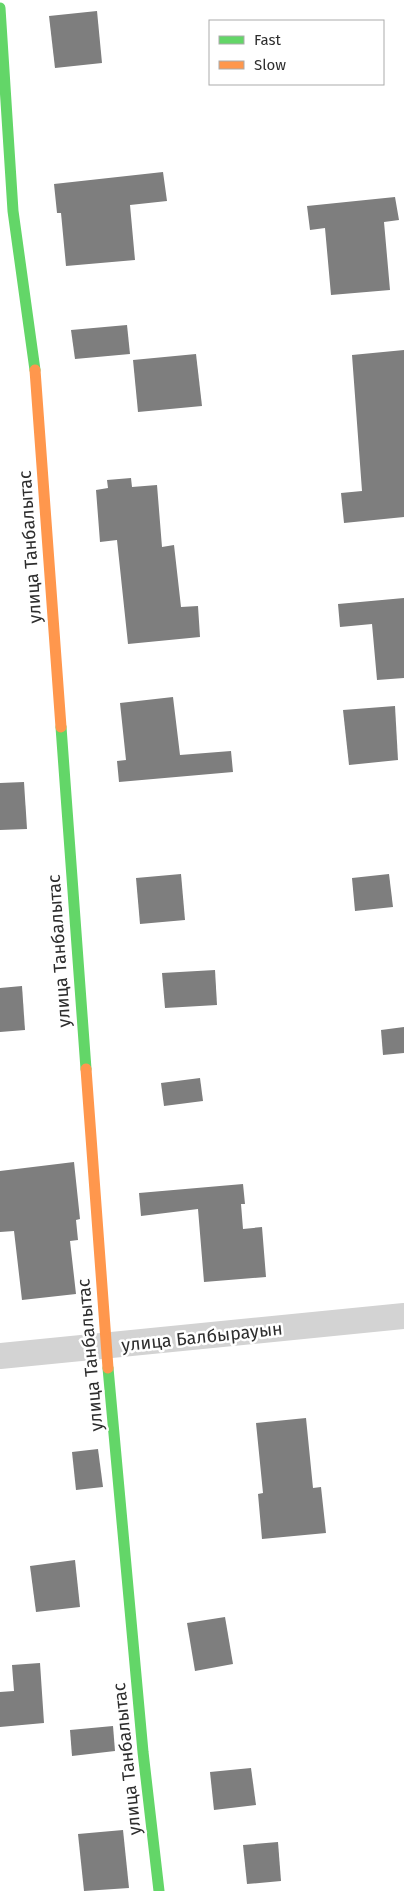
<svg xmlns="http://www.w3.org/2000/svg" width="404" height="1891" viewBox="0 0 404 1891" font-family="'Fira Sans',sans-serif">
<rect width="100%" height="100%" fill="#fff"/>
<g fill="#7e7e7e">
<path d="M 97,11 L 102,63 L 55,68 L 49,16 Z"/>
<path d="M 163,172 L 167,201 L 130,205 L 135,260 L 66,266 L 61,213 L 57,213 L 54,184 Z"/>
<path d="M 395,197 L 399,220 L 384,222 L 390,290 L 331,295 L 325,228 L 310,230 L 307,206 Z"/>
<path d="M 127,325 L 130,354 L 75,359 L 71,330 Z"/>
<path d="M 404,350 L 404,517 L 344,523 L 341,493 L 362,491 L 352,355 Z"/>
<path d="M 196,354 L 202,406 L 138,412 L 133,360 Z"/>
<path d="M 131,478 L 132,487 L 157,485 L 162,547 L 174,545 L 181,607 L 198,606 L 200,637 L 128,644 L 117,540 L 100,542 L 96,490 L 108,488 L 107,480 Z"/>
<path d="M 404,598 L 404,678 L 377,680 L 372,624 L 340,627 L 338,604 Z"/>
<path d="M 173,697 L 180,755 L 231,751 L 233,772 L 119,782 L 117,761 L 126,760 L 120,703 Z"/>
<path d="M 395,706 L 398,760 L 349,765 L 343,710 Z"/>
<path d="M 24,782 L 27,829 L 0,830 L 0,783 Z"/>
<path d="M 181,874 L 185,920 L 140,924 L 136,878 Z"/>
<path d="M 389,874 L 393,907 L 355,911 L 352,878 Z"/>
<path d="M 215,970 L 217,1005 L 165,1008 L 162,973 Z"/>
<path d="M 22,986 L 25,1030 L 0,1032 L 0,988 Z"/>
<path d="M 404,1027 L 404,1053 L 383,1055 L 381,1030 Z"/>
<path d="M 200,1078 L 203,1101 L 164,1106 L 161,1083 Z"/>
<path d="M 74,1162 L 80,1219 L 76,1220 L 78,1240 L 70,1241 L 76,1294 L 22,1300 L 14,1231 L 0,1232 L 0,1171 Z"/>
<path d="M 243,1184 L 245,1204 L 241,1204 L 243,1229 L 262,1227 L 266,1277 L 204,1282 L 198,1209 L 141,1216 L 139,1193 Z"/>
<path d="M 306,1418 L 313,1488 L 321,1487 L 326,1533 L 262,1539 L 258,1494 L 263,1493 L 256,1423 Z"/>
<path d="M 98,1449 L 103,1487 L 76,1490 L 72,1452 Z"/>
<path d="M 75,1560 L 80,1607 L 36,1612 L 30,1566 Z"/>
<path d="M 225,1617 L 233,1664 L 195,1671 L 187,1623 Z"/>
<path d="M 40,1663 L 44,1723 L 0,1727 L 0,1692 L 14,1691 L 12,1665 Z"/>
<path d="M 113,1726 L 115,1751 L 72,1756 L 70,1730 Z"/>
<path d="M 251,1768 L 256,1805 L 214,1810 L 210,1772 Z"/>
<path d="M 123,1830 L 129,1888 L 84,1891 L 78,1834 Z"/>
<path d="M 278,1842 L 281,1881 L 247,1884 L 243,1845 Z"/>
</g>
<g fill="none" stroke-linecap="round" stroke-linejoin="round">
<path stroke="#d3d3d3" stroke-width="26" d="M 0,1356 L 404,1316"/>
<g stroke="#63d668" stroke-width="11">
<path d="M 0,8 L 13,211 L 35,370"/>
<path d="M 61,727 L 86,1069"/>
<path d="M 108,1368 L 143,1752 L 159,1891"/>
</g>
<g stroke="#ff974d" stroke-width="11">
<path d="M 35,370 L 61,727"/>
<path d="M 86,1069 L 108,1368"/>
</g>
</g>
<g text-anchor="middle" stroke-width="5" stroke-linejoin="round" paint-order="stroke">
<g font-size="18" fill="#2e2e2e" stroke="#fff">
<text transform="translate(30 547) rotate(-94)" y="6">улица Танбалытас</text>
<text transform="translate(59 951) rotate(-94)" y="6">улица Танбалытас</text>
<text transform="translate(202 1337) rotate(-6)" y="6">улица Балбырауын</text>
<text transform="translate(90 1355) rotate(-95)" y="6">улица Танбалытас</text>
<text transform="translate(127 1759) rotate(-96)" y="6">улица Танбалытас</text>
</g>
</g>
<rect x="209" y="20" width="175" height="65" fill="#ffffff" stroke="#ababab"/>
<rect x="219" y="36" width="25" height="8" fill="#63d668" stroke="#ababab"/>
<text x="254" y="45" font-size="15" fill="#2e2e2e">Fast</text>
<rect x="219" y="61" width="25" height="8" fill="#ff974d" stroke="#ababab"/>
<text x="254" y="70" font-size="15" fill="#2e2e2e">Slow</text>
</svg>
